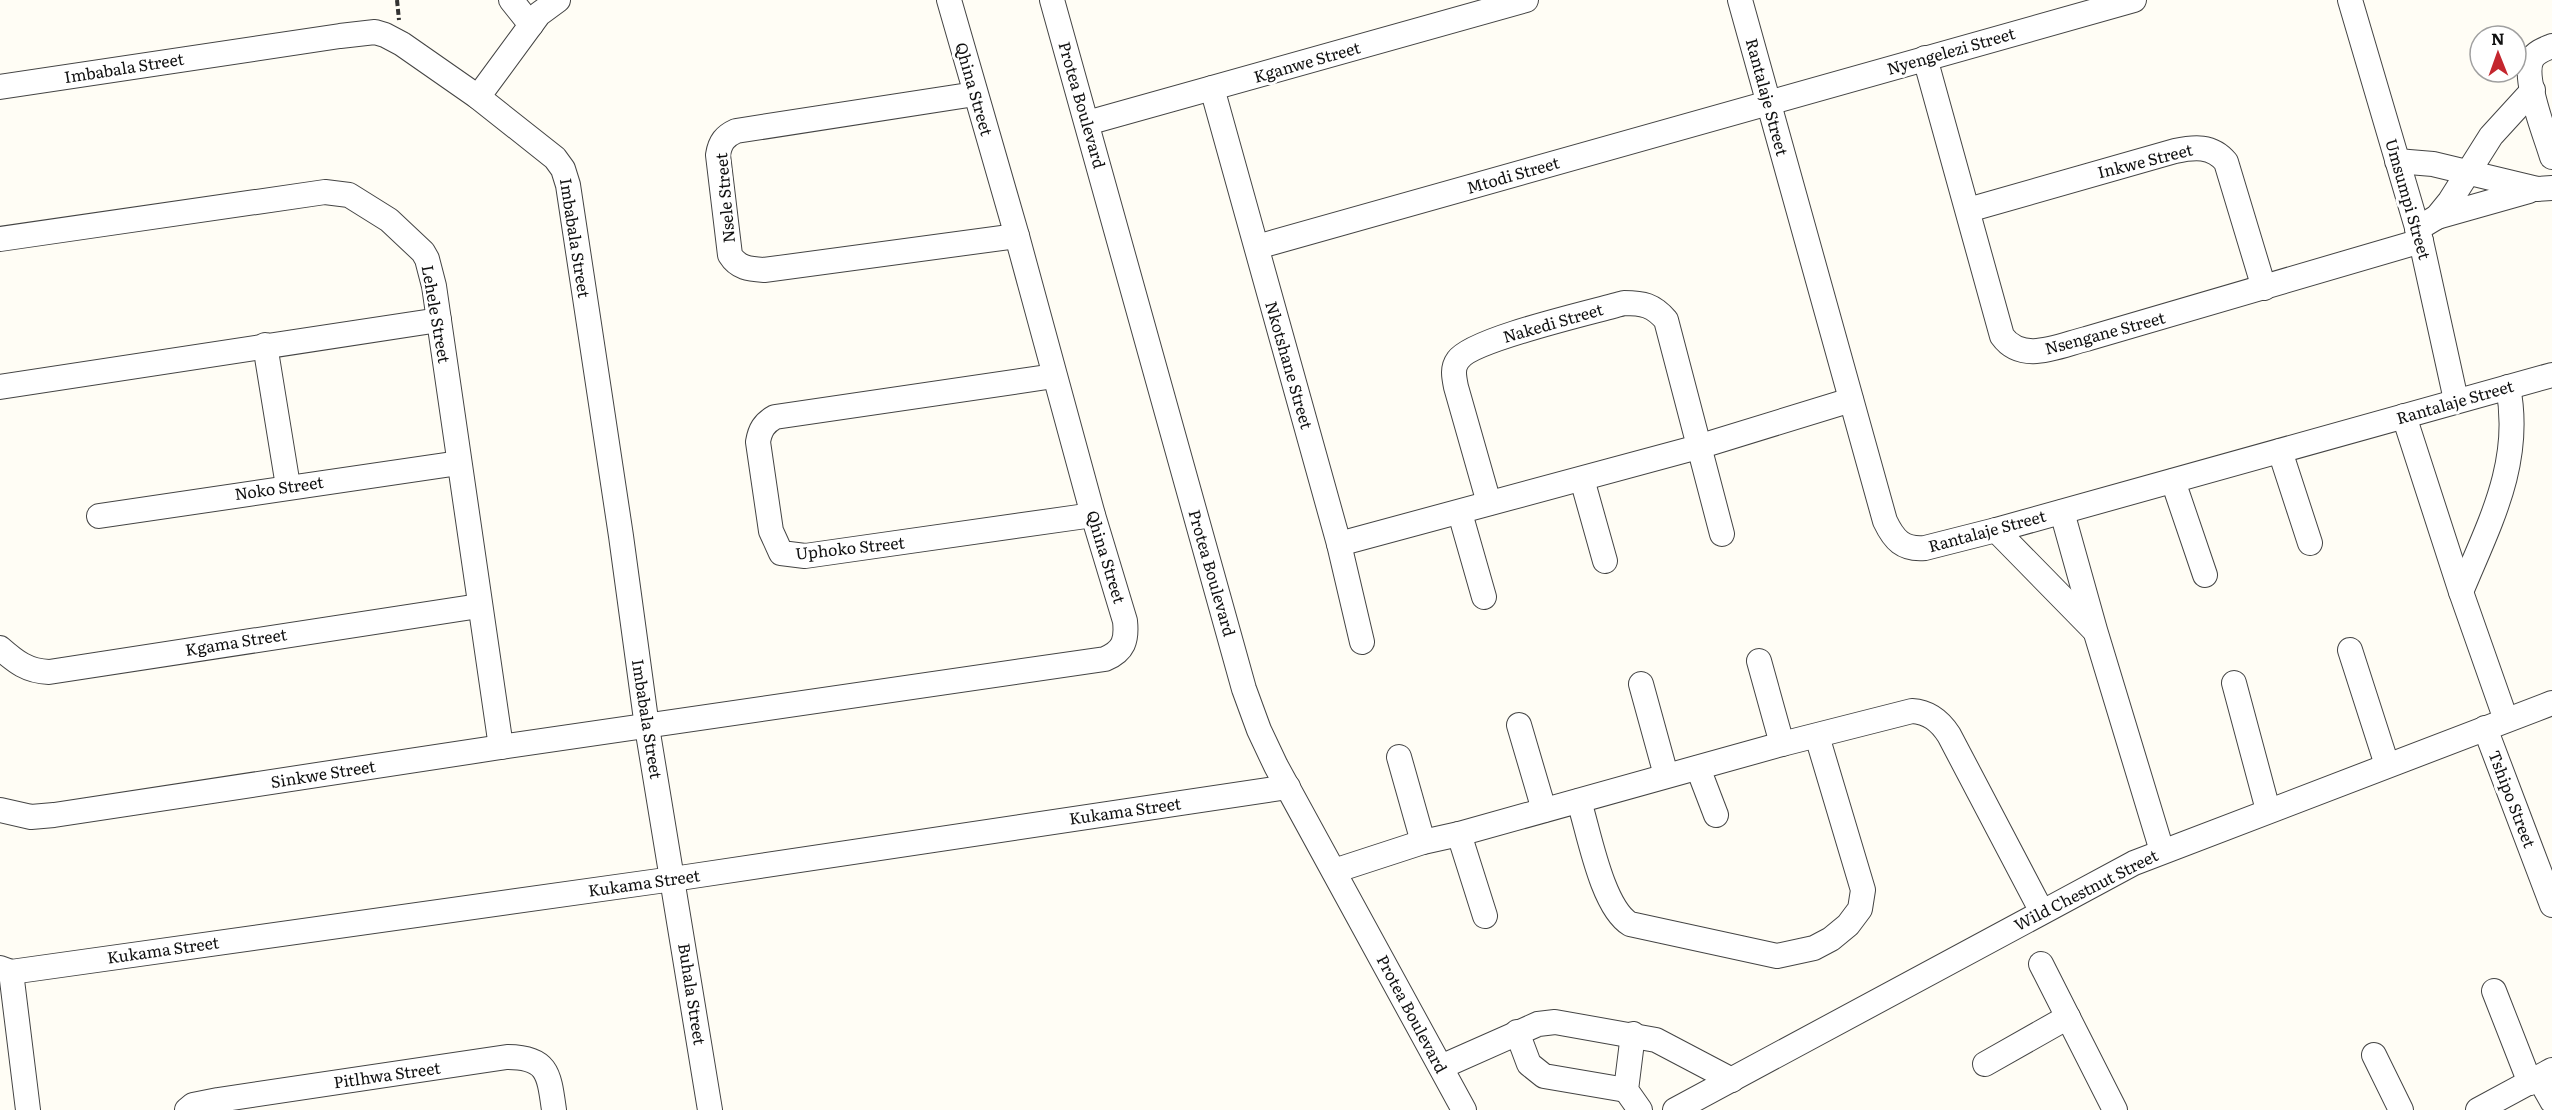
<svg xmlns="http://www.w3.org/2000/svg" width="2552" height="1110" viewBox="0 0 2552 1110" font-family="Literata,serif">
<rect width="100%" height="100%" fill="#fffdf5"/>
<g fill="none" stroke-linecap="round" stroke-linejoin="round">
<defs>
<g id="minor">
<path d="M 511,0 L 531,25"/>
<path d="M 1052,0 L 1244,689 L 1259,730 L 1276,766 L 1464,1110"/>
<path d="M 1740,0 L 1885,521 C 1894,540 1903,550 1925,548 L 1996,530 L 2552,375"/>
<path d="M 2350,0 L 2421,241 L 2456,400"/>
<path d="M 2552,46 C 2545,49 2536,52 2532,59 C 2522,78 2546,136 2552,157"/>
<path d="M 1925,58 L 2002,336 C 2022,364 2058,346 2086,339 L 2421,241"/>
<path d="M 0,87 L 340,36 L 375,32 L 385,35 L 402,44 L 478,97 L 555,158 L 563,169 L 568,185 L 621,536 L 647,727 L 710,1110"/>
<path d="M 1212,88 L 1339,544 L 1362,642"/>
<path d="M 975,94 L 736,131 C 725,136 720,142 718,155 L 730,255 C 738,268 749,269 764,270 L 1017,236"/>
<path d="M 478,97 L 539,14 L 558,0"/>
<path d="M 1087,123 L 1526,0"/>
<path d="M 2397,161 L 2433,164 L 2537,189 L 2552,188"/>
<path d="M 1968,210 L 2175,151 C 2194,147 2212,145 2226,162 L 2264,288"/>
<path d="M 2437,217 L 2529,191"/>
<path d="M 2417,229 L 2437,217 L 2450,201 L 2491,136 L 2533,90"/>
<path d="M 0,239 L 325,192 L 349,195 L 389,220 L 423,252 L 427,259 L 434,286 L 501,747"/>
<path d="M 1257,247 L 2134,0"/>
<path d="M 265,345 L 288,486"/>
<path d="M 1054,376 L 775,417 C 764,423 760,430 758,442 L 771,531 L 781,553 L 805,556 L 1093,515"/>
<path d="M 0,387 L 439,320"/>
<path d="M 2404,416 L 2461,592 L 2506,720"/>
<path d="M 2280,451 L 2310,543"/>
<path d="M 1582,479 L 1605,561"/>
<path d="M 2173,481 L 2205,575"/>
<path d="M 1489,503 L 1456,387 C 1454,377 1452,368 1458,360 C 1472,339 1593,312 1624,303 C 1643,303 1653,305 1666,320 L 1722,534"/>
<path d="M 2062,512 L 2095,630 L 2162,851"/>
<path d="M 1460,513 L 1484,597"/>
<path d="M 99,516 L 459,463"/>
<path d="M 1996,530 L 2093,629"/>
<path d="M 1339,544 L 1698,447 L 1851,400"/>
<path d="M 2461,592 C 2489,524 2523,463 2508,387"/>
<path d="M 0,648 C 16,662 27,671 49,672 L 479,606"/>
<path d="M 2350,650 L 2387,765"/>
<path d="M 1759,661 L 1782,744"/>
<path d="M 2234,683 L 2268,810"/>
<path d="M 1641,684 L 1666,775"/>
<path d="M 1519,725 L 1544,810"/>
<path d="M 2485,728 L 2552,905"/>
<path d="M 1399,757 L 1423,842"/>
<path d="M 1698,768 L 1716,815"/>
<path d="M 1579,801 C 1589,833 1602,907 1630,924 L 1777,956 L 1814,948 L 1831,939 L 1848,925 L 1860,909 L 1863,890 L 1817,736"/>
<path d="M 0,810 L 31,817 L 54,815 L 501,747 L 1105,659 C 1124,651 1127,640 1125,621 L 1093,515 L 1017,236 L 949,0"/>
<path d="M 1459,834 L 1485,916"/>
<path d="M 1334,871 L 1423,842 L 1459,834 L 1782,744 L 1912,711 C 1929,712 1940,721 1949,735 L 2042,912"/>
<path d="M 2041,964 L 2115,1110"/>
<path d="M 0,968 L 11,972 L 673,879 L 1288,787"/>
<path d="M 11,972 L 28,1110"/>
<path d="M 2494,991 L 2530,1083"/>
<path d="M 1517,1032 L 1529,1064 L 1544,1076 L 1626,1090"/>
<path d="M 1633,1034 L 1626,1090 L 1640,1110"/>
<path d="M 2374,1055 L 2401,1110"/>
<path d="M 1985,1064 L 2068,1017"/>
<path d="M 1441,1067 L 1538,1024 L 1555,1022 L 1656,1040 L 1732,1080"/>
<path d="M 2539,1078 L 2552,1101"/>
<path d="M 187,1110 L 193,1105 L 218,1100 L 507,1057 C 548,1057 549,1074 554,1110"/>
<path d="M 1675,1110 L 2134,863 L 2552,703"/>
<path d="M 2478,1110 L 2552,1070"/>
</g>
</defs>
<use href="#minor" stroke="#444" stroke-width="26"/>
<path stroke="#333" stroke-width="4" stroke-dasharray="6 3" stroke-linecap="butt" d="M 397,0 L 399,20"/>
<use href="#minor" stroke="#fff" stroke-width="24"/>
</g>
<g text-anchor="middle" stroke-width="6" stroke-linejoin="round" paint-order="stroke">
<g font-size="16" fill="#111" stroke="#fff">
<text transform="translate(1951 51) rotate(-16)" y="6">Nyengelezi Street</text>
<text transform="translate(1307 62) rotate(-16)" y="6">Kganwe Street</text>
<text transform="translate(124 68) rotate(-9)" y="6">Imbabala Street</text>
<text transform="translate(974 89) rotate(74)" y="6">Qhina Street</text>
<text transform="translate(1767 97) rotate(75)" y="6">Rantalaje Street</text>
<text transform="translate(1082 105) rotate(74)" y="6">Protea Boulevard</text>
<text transform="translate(2145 161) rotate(-14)" y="6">Inkwe Street</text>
<text transform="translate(1513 175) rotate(-16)" y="6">Mtodi Street</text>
<text transform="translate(725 198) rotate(-95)" y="6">Nsele Street</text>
<text transform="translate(2408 199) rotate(74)" y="6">Umsumpi Street</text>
<text transform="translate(575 238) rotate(81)" y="6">Imbabala Street</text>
<text transform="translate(436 314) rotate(80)" y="6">Lehele Street</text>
<text transform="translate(1553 323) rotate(-16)" y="6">Nakedi Street</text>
<text transform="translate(2105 333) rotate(-15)" y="6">Nsengane Street</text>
<text transform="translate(1289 365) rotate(74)" y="6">Nkotshane Street</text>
<text transform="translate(2455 402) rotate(-16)" y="6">Rantalaje Street</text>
<text transform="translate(279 488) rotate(-8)" y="6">Noko Street</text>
<text transform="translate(1987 531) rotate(-15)" y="6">Rantalaje Street</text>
<text transform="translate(850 548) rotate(-6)" y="6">Uphoko Street</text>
<text transform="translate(1106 557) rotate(73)" y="6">Qhina Street</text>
<text transform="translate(1212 573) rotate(74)" y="6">Protea Boulevard</text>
<text transform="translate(236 642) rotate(-9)" y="6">Kgama Street</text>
<text transform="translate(647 719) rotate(81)" y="6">Imbabala Street</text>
<text transform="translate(323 774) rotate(-9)" y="6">Sinkwe Street</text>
<text transform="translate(2512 799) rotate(69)" y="6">Tshipo Street</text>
<text transform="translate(1125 811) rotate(-8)" y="6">Kukama Street</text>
<text transform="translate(644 883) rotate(-8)" y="6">Kukama Street</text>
<text transform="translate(2086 890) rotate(-27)" y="6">Wild Chestnut Street</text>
<text transform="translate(163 950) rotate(-8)" y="6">Kukama Street</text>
<text transform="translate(692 994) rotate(81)" y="6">Buhala Street</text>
<text transform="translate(1412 1014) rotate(62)" y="6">Protea Boulevard</text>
<text transform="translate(387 1075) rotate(-8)" y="6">Pitlhwa Street</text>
</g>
</g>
<g transform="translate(2498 54) rotate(359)"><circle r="28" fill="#ffffff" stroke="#a0a0a0" stroke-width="1.5"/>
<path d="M0-4.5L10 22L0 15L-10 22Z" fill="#c4262e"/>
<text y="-9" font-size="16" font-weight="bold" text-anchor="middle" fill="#111111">N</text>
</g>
</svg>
